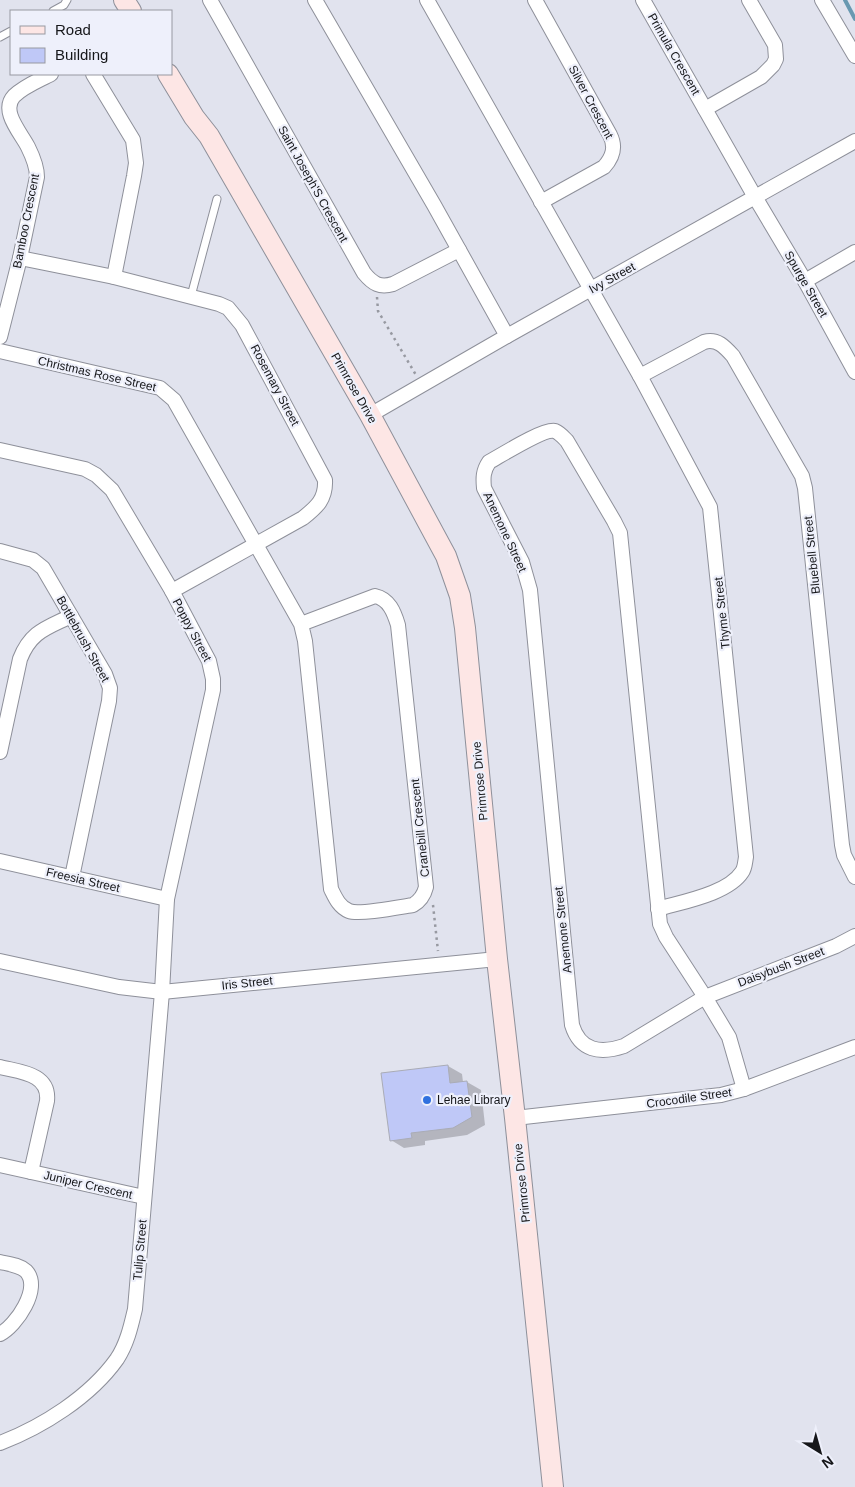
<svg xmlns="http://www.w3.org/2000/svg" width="855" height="1487" viewBox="0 0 855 1487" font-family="Arial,sans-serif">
<rect width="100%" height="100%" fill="#e1e3ee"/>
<path fill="#0003" d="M 448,1066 L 462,1074 L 463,1082 L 467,1082 L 481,1090 L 485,1125 L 467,1135 L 425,1141 L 425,1145 L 404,1148 L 391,1140 Z"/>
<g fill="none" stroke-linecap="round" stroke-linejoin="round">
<path stroke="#6999b1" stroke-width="4" d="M 845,0 L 855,19"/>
</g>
<path fill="#bfc8f7" stroke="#aaacb6" d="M 448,1065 L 450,1083 L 467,1081 L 472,1117 L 453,1128 L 411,1133 L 412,1138 L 390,1141 L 381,1073 Z"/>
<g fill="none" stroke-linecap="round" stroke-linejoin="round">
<defs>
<g id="lane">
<path d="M 53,11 L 64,5 L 67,0"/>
<path d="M 0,37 L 11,31"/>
<path d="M 191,296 L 217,199"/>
</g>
<g id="street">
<path d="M 210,0 L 364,273 C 373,284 380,288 393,284 L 459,250"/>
<path d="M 315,0 L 434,205 L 507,336"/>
<path d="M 427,0 L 640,376 L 710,507 L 746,857 C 745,862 745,868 742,872 C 728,894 681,902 658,909"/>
<path d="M 535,0 L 610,135 C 616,147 613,157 604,167 L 541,202"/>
<path d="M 643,0 L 755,197 L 805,281 L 855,372"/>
<path d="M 822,0 L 855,56"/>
<path d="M 93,74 L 133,140 L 136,163 L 134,176 L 114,277"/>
<path d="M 705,109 L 761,77 L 773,65 L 776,59 L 775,45 L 749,0"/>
<path d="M 20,258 L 114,277 L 219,304 L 228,308 L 242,325 L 325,480 C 326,499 317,507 303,518 L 172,591"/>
<path d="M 805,281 L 855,252"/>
<path d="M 0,337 L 20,258 L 37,177 C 37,166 33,157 28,147 C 21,133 0,111 14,96 C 24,86 40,80 51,74"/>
<path d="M 0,351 L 160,388 L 174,400 L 301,624 L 305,641 L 331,889 C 335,897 339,907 349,911 C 359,915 400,907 413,905 C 420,901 424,895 426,887 L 398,625 C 394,612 389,599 375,596 L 301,624"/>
<path d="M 640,376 L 704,342 C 717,338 725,347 733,356 L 802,476 L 805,488 L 842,845 L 844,855 L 855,877"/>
<path d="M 370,415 L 507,336 L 855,141"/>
<path d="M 0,450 L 85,469 L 96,475 L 112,490 L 172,591 L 209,661 L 213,679 L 213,690 L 167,899 L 162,992 L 135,1309 C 131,1326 127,1344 117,1359 C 90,1397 42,1427 0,1443"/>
<path d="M 0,551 L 33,560 L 43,568 L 105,674 L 110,688 L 109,701 L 72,877"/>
<path d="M 0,752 L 20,659 C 31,631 47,628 71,616"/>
<path d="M 0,861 L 167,899"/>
<path d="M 0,961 L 119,987 L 162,992 L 497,959"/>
<path d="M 0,1067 C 19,1072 50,1073 47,1101 L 31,1172"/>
<path d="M 744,1089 L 729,1037 L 705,997 L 666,937 L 660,924 L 620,533 L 614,521 L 567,441 C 564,438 560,433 555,431 C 544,428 500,456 489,462 C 483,471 483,478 484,488 L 522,562 L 530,590 L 572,1025 C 580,1051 600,1054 624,1046 L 705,997 L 836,946 L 855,936"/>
<path d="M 515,1118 L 721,1095 L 744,1089 L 855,1047"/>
<path d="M 0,1165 L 144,1197"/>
<path d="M 0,1262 C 9,1264 19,1265 26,1271 C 42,1288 16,1326 0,1334"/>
</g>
<g id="secondary">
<path d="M 124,0 L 131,11"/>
<path d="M 168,74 L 194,117 L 209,136 L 370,415 L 446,556 L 460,596 L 465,628 L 497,959 L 515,1118 L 553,1487"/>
</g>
</defs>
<use href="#lane" stroke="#8e909a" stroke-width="9"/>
<use href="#street" stroke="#8e909a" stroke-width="16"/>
<use href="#secondary" stroke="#8e909a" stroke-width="22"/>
<g stroke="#9799a1" stroke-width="2.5" stroke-dasharray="2.5 4" stroke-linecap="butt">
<path d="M 377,297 L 378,311 L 416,375"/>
<path d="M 433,905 L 438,951"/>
</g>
<use href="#lane" stroke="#fff" stroke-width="7"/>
<use href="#street" stroke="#fff" stroke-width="14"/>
<use href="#secondary" stroke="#fde6e5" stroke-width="20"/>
</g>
<circle fill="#3071df" stroke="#eef0fb" stroke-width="2" cx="427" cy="1100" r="5"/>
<g text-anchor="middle" stroke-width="4.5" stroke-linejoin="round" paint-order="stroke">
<g font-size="12" fill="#16171a" stroke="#eef0fb">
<text transform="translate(674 54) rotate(60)" y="4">Primula Crescent</text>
<text transform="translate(591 102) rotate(62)" y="4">Silver Crescent</text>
<text transform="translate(313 184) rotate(61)" y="4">Saint Joseph'S Crescent</text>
<text transform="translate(26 221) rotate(-79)" y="4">Bamboo Crescent</text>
<text transform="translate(612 278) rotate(-29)" y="4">Ivy Street</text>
<text transform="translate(806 284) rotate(60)" y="4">Spurge Street</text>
<text transform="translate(97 374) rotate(13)" y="4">Christmas Rose Street</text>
<text transform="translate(275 385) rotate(62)" y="4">Rosemary Street</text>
<text transform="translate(354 388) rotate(60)" y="4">Primrose Drive</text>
<text transform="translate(505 532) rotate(65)" y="4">Anemone Street</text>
<text transform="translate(812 555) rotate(-96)" y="4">Bluebell Street</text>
<text transform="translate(722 613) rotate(-96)" y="4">Thyme Street</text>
<text transform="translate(192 630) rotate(62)" y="4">Poppy Street</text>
<text transform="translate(83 639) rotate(61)" y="4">Bottlebrush Street</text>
<text transform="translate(480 781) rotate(-95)" y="4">Primrose Drive</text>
<text transform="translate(420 828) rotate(-96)" y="4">Cranebill Crescent</text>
<text transform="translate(83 880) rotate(13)" y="4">Freesia Street</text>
<text transform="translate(563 930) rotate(-96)" y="4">Anemone Street</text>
<text transform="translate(781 967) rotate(-21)" y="4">Daisybush Street</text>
<text transform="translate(247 983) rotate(-6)" y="4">Iris Street</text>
<text transform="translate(689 1098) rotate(-8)" y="4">Crocodile Street</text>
<text transform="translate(522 1183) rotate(-96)" y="4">Primrose Drive</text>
<text transform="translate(88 1185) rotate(13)" y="4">Juniper Crescent</text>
<text transform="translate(140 1250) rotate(-85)" y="4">Tulip Street</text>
</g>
<g font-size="12" fill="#16171a" stroke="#eef0fb" text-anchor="start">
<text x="437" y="1104">Lehae Library</text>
</g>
</g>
<rect x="10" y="10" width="162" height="65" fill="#eef0fb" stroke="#9899a1"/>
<rect x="20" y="26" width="25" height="8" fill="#fde6e5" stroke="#9899a1"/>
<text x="55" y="35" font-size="15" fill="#16171a">Road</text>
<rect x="20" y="48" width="25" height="15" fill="#bfc8f7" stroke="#9899a1"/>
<text x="55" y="60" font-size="15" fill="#16171a">Building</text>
<g transform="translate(820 1452) rotate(143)" stroke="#eef0fb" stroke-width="4" paint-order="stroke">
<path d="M0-4L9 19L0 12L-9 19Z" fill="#16171a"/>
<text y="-8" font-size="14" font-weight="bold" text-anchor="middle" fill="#16171a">N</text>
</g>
</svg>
